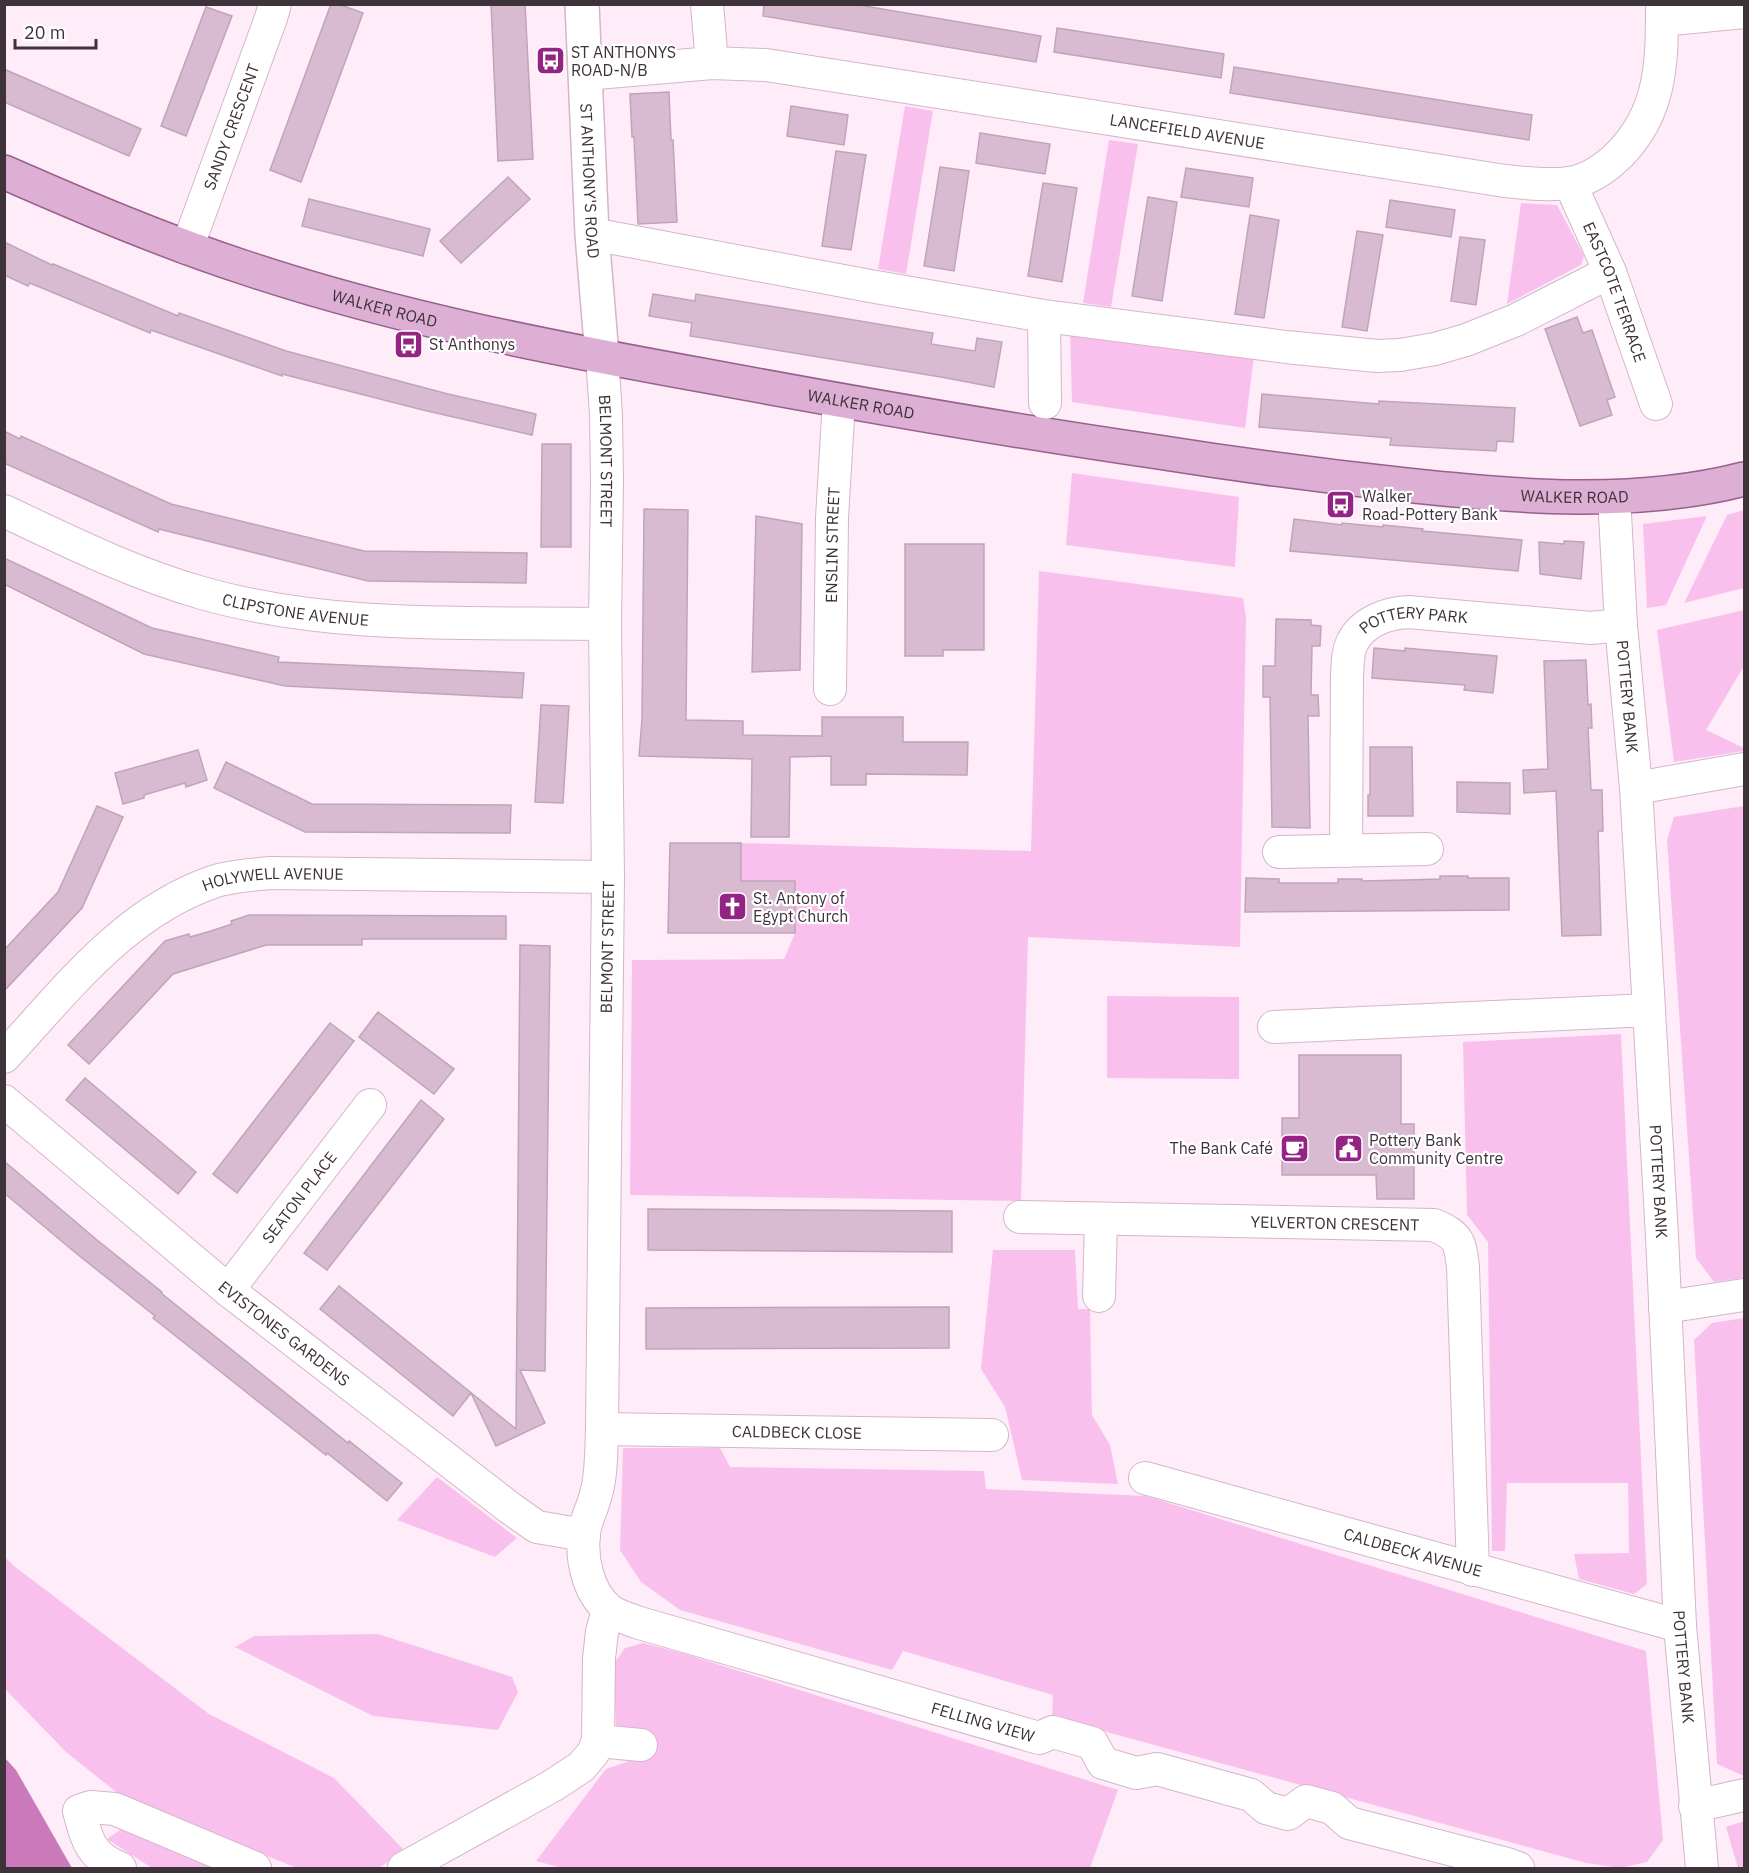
<svg xmlns="http://www.w3.org/2000/svg" width="1749" height="1873" viewBox="0 0 1749 1873" font-family="'IBM Plex Sans',sans-serif">
<rect width="100%" height="100%" fill="#feecf9"/>
<g fill="#fac0ed">
<path d="M 905,106 L 933,111 L 906,274 L 878,269 Z"/>
<path d="M 1109,140 L 1138,144 L 1111,307 L 1083,303 Z"/>
<path d="M 1521,203 L 1557,205 L 1584,256 L 1581,265 L 1507,304 Z"/>
<path d="M 1070,330 L 1254,356 L 1245,428 L 1072,402 Z"/>
<path d="M 1072,473 L 1239,497 L 1235,567 L 1066,545 Z"/>
<path d="M 1744,510 L 1744,588 L 1684,603 L 1727,515 Z"/>
<path d="M 1707,516 L 1666,605 L 1647,608 L 1643,524 Z"/>
<path d="M 1039,571 L 1243,598 L 1246,618 L 1240,947 L 1028,937 L 1021,1201 L 630,1195 L 632,960 L 784,959 L 795,933 L 795,881 L 741,881 L 741,843 L 1031,851 Z"/>
<path d="M 1744,610 L 1744,666 L 1706,730 L 1744,748 L 1744,751 L 1674,762 L 1657,630 Z"/>
<path d="M 1744,806 L 1744,1278 L 1714,1282 L 1696,1258 L 1667,840 L 1674,817 Z"/>
<path d="M 1107,996 L 1239,997 L 1239,1079 L 1107,1078 Z"/>
<path d="M 1621,1034 L 1647,1584 L 1634,1594 L 1579,1579 L 1574,1554 L 1629,1553 L 1628,1483 L 1507,1483 L 1505,1551 L 1492,1551 L 1488,1242 L 1467,1215 L 1463,1042 Z"/>
<path d="M 993,1250 L 1075,1250 L 1078,1309 L 1090,1309 L 1092,1415 L 1110,1445 L 1118,1484 L 1022,1480 L 1005,1407 L 981,1369 Z"/>
<path d="M 1744,1318 L 1744,1776 L 1717,1764 L 1694,1340 L 1712,1323 Z"/>
<path d="M 623,1448 L 720,1448 L 730,1467 L 984,1471 L 986,1489 L 1146,1496 L 1646,1651 L 1663,1840 L 1647,1862 L 1620,1868 L 1586,1863 L 1052,1717 L 1053,1695 L 903,1651 L 892,1670 L 680,1610 L 641,1582 L 620,1550 Z"/>
<path d="M 437,1477 L 517,1538 L 495,1557 L 397,1520 Z"/>
<path d="M 4,1556 L 14,1566 L 209,1714 L 334,1778 L 405,1851 L 379,1868 L 297,1868 L 125,1799 L 66,1752 L 5,1689 Z"/>
<path d="M 378,1634 L 512,1677 L 518,1692 L 498,1730 L 373,1716 L 235,1647 L 254,1636 Z"/>
<path d="M 643,1643 L 685,1654 L 1118,1790 L 1090,1868 L 562,1868 L 536,1861 L 606,1769 L 650,1754 L 656,1737 L 627,1733 L 616,1725 L 613,1665 L 625,1648 Z"/>
<path d="M 1744,1821 L 1744,1868 L 1738,1868 L 1726,1827 Z"/>
<path d="M 130,1823 L 231,1868 L 152,1868 L 107,1839 Z"/>
</g>
<path fill="#ca7aba" d="M 4,1757 L 16,1770 L 72,1868 L 5,1868 Z"/>
<g fill="#d8bbd1" stroke="#c0a4ba" stroke-width="1.5">
<path d="M 331,4 L 338,4 L 363,13 L 301,182 L 270,170 Z"/>
<path d="M 491,4 L 525,4 L 533,159 L 498,161 Z"/>
<path d="M 764,4 L 853,4 L 1041,36 L 1036,62 L 763,16 Z"/>
<path d="M 206,7 L 232,16 L 186,136 L 161,126 Z"/>
<path d="M 1057,28 L 1224,54 L 1221,78 L 1054,52 Z"/>
<path d="M 1234,67 L 1532,115 L 1529,140 L 1230,93 Z"/>
<path d="M 4,69 L 141,129 L 129,156 L 4,102 Z"/>
<path d="M 669,92 L 671,140 L 673,140 L 677,222 L 638,224 L 634,137 L 632,137 L 630,94 Z"/>
<path d="M 791,106 L 848,115 L 844,145 L 787,136 Z"/>
<path d="M 980,133 L 1050,144 L 1045,174 L 976,163 Z"/>
<path d="M 836,151 L 866,155 L 851,250 L 822,246 Z"/>
<path d="M 940,167 L 969,171 L 954,271 L 924,266 Z"/>
<path d="M 1186,168 L 1253,178 L 1249,207 L 1181,197 Z"/>
<path d="M 508,177 L 530,199 L 461,263 L 440,241 Z"/>
<path d="M 1043,183 L 1077,188 L 1062,282 L 1028,276 Z"/>
<path d="M 1148,197 L 1177,202 L 1162,301 L 1132,296 Z"/>
<path d="M 309,199 L 430,229 L 423,256 L 302,226 Z"/>
<path d="M 1390,200 L 1455,210 L 1451,237 L 1386,227 Z"/>
<path d="M 1250,215 L 1279,220 L 1264,318 L 1235,314 Z"/>
<path d="M 1357,231 L 1383,235 L 1367,331 L 1342,327 Z"/>
<path d="M 1460,237 L 1485,240 L 1476,305 L 1451,301 Z"/>
<path d="M 4,242 L 52,265 L 53,264 L 178,316 L 179,313 L 286,351 L 448,394 L 536,414 L 532,435 L 423,410 L 282,374 L 282,376 L 151,330 L 150,333 L 30,283 L 28,286 L 4,275 Z"/>
<path d="M 653,294 L 695,301 L 696,294 L 933,333 L 931,344 L 975,351 L 977,338 L 1002,342 L 994,387 L 941,377 L 690,336 L 692,323 L 649,316 Z"/>
<path d="M 1577,317 L 1583,333 L 1592,330 L 1615,397 L 1607,400 L 1612,415 L 1580,426 L 1545,329 Z"/>
<path d="M 1262,394 L 1379,404 L 1379,401 L 1515,408 L 1513,442 L 1497,441 L 1496,451 L 1458,449 L 1390,445 L 1391,438 L 1259,427 Z"/>
<path d="M 4,431 L 20,439 L 21,436 L 171,504 L 364,551 L 527,553 L 526,583 L 368,581 L 159,529 L 158,532 L 4,463 Z"/>
<path d="M 542,444 L 571,444 L 571,547 L 541,547 Z"/>
<path d="M 644,509 L 688,510 L 686,720 L 743,721 L 743,735 L 822,736 L 822,717 L 903,717 L 903,742 L 968,742 L 967,775 L 866,774 L 866,785 L 831,785 L 831,756 L 790,757 L 789,837 L 751,837 L 752,759 L 639,756 L 642,719 Z"/>
<path d="M 756,516 L 802,524 L 800,670 L 752,672 Z"/>
<path d="M 1294,519 L 1342,525 L 1342,523 L 1383,527 L 1383,525 L 1423,529 L 1422,531 L 1522,540 L 1518,571 L 1290,551 Z"/>
<path d="M 1564,541 L 1584,542 L 1581,579 L 1540,574 L 1539,542 L 1564,544 Z"/>
<path d="M 905,544 L 984,544 L 984,650 L 943,650 L 943,656 L 905,656 Z"/>
<path d="M 4,558 L 152,628 L 279,657 L 278,662 L 524,673 L 522,698 L 285,686 L 144,654 L 4,584 Z"/>
<path d="M 1276,619 L 1311,620 L 1311,625 L 1321,626 L 1320,646 L 1312,646 L 1311,695 L 1318,695 L 1319,716 L 1308,716 L 1310,828 L 1272,827 L 1270,697 L 1263,697 L 1263,666 L 1275,666 Z"/>
<path d="M 1374,648 L 1405,651 L 1405,648 L 1497,656 L 1493,693 L 1464,690 L 1465,685 L 1372,678 Z"/>
<path d="M 1586,660 L 1588,705 L 1591,704 L 1592,728 L 1588,728 L 1591,790 L 1602,790 L 1603,831 L 1598,831 L 1601,935 L 1562,936 L 1556,791 L 1524,793 L 1523,770 L 1548,769 L 1544,661 Z"/>
<path d="M 541,705 L 569,706 L 563,803 L 535,802 Z"/>
<path d="M 1370,747 L 1412,747 L 1413,816 L 1368,816 L 1368,795 L 1370,795 Z"/>
<path d="M 198,750 L 207,780 L 186,787 L 185,783 L 144,795 L 144,798 L 123,804 L 115,773 Z"/>
<path d="M 226,762 L 312,804 L 511,805 L 510,833 L 305,832 L 214,788 Z"/>
<path d="M 1457,782 L 1510,783 L 1510,814 L 1457,812 Z"/>
<path d="M 97,806 L 123,817 L 82,908 L 4,991 L 4,950 L 58,892 Z"/>
<path d="M 670,843 L 741,843 L 741,881 L 795,881 L 795,933 L 668,933 Z"/>
<path d="M 1440,876 L 1468,876 L 1468,878 L 1509,878 L 1509,910 L 1245,912 L 1246,878 L 1279,879 L 1279,883 L 1338,883 L 1338,879 L 1362,879 L 1362,881 L 1406,880 L 1440,879 Z"/>
<path d="M 249,915 L 506,916 L 506,939 L 362,939 L 362,945 L 266,945 L 173,974 L 89,1064 L 68,1045 L 165,941 L 189,934 L 190,937 L 211,931 L 232,924 L 231,921 Z"/>
<path d="M 520,945 L 550,946 L 545,1371 L 520,1370 L 545,1423 L 496,1446 L 471,1393 L 453,1416 L 320,1309 L 339,1286 L 516,1429 Z"/>
<path d="M 378,1012 L 454,1069 L 434,1094 L 359,1037 Z"/>
<path d="M 330,1023 L 354,1041 L 237,1193 L 213,1174 Z"/>
<path d="M 1299,1055 L 1401,1055 L 1401,1124 L 1414,1124 L 1414,1199 L 1377,1199 L 1376,1175 L 1282,1175 L 1282,1118 L 1299,1118 Z"/>
<path d="M 85,1078 L 196,1172 L 178,1194 L 66,1100 Z"/>
<path d="M 421,1100 L 444,1119 L 327,1270 L 304,1253 Z"/>
<path d="M 4,1161 L 97,1240 L 162,1292 L 161,1293 L 348,1443 L 349,1441 L 402,1483 L 387,1501 L 327,1453 L 326,1455 L 265,1407 L 153,1318 L 155,1316 L 77,1254 L 4,1193 Z"/>
<path d="M 648,1209 L 952,1211 L 952,1252 L 648,1250 Z"/>
<path d="M 949,1307 L 949,1348 L 646,1349 L 646,1308 Z"/>
</g>
<g fill="none" stroke-linecap="round" stroke-linejoin="round">
<defs>
<g id="minor">
<path d="M 707,4 L 712,63"/>
<path d="M 1662,20 L 1744,12"/>
<path id="s1" d="M 585,74 L 712,63 L 766,65 L 1505,181 C 1526,183 1548,186 1569,183 C 1589,180 1606,168 1620,154 C 1662,111 1662,62 1662,4"/>
<path id="s2" d="M 1570,183 L 1610,272 L 1656,404"/>
<path d="M 592,234 L 870,286 L 1044,316 L 1286,347 L 1377,356 L 1400,355 L 1435,349 L 1466,340 L 1516,320 L 1610,272"/>
<path id="s3" d="M 187,248 L 271,18 L 275,4"/>
<path d="M 1044,316 L 1045,403"/>
<path id="s4" d="M 602,356 L 606,415 L 607,482 L 605,624 L 608,877 L 602,1429 C 601,1451 602,1473 596,1494 C 593,1508 585,1520 584,1534 C 581,1559 588,1591 607,1608 C 614,1615 627,1618 636,1622 L 1039,1738 L 1053,1732 L 1092,1743 L 1103,1763 L 1136,1773 L 1157,1769 L 1251,1795 L 1266,1808 L 1288,1814 L 1306,1801 L 1332,1808 L 1349,1823 L 1507,1864 L 1518,1868"/>
<path id="s5" d="M 1614,496 L 1621,625 L 1636,788 L 1649,1010 L 1662,1236 L 1680,1626 L 1702,1868"/>
<path id="s6" d="M 4,511 C 70,542 132,573 202,593 C 332,630 471,622 605,624"/>
<path id="s7" d="M 830,689 L 832,518 L 839,400"/>
<path d="M 1636,788 L 1744,769"/>
<path id="s8" d="M 1346,851 L 1347,676 C 1348,665 1347,653 1352,643 C 1362,622 1387,613 1408,612 L 1591,628 L 1621,625"/>
<path d="M 1279,852 L 1427,849"/>
<path d="M 1274,1027 L 1649,1010"/>
<path id="s9" d="M 4,1057 C 67,989 125,911 216,881 C 233,876 252,875 270,873 L 608,877"/>
<path id="s10" d="M 4,1101 L 228,1290 L 510,1508 L 537,1527 L 584,1535"/>
<path id="s11" d="M 1020,1217 L 1434,1225 C 1459,1236 1460,1241 1463,1267 L 1473,1570"/>
<path id="s12" d="M 228,1290 L 370,1105"/>
<path d="M 1099,1296 L 1101,1220"/>
<path d="M 1665,1307 L 1744,1295"/>
<path id="s13" d="M 602,1429 L 992,1435"/>
<path id="s14" d="M 1145,1478 L 1680,1626"/>
<path d="M 598,1741 L 641,1745"/>
<path d="M 1695,1806 L 1744,1795"/>
<path d="M 120,1868 C 90,1856 87,1840 79,1811 L 91,1807 L 115,1809 L 255,1868"/>
<path d="M 404,1868 L 552,1786 L 581,1767 L 593,1753 L 598,1741 L 599,1658 L 602,1632 L 608,1610"/>
</g>
<g id="tertiary">
<path id="s15" d="M 582,4 L 592,234 L 602,356"/>
</g>
<g id="primary">
<path id="s16" d="M 4,172 C 84,207 163,241 246,268 C 396,318 552,348 707,376 C 857,404 1007,430 1158,452 C 1240,465 1323,476 1406,485 C 1517,497 1635,507 1744,479"/>
</g>
</defs>
<use href="#minor" stroke="#d3b6cc" stroke-width="34"/>
<use href="#tertiary" stroke="#d3b6cc" stroke-width="36"/>
<use href="#primary" stroke="#97618c" stroke-width="36"/>
<use href="#minor" stroke="#fff" stroke-width="32"/>
<use href="#tertiary" stroke="#fff" stroke-width="33"/>
<use href="#primary" stroke="#ddafd4" stroke-width="33"/>
</g>
<defs>
<symbol id="bus-square" viewBox="-11 -11 22 22"><rect x="-9" y="-9" width="18" height="18" rx="4" fill="#942484" stroke="#fff"/><path d="M-5-6H5V4H4V6H2V4H-2V6H-4V4H-5ZM-3.5-4V0h7V-4ZM-3.5 1.2v1.5H-2V1.2ZM2 1.2v1.5H3.5V1.2Z" fill="#fff"/></symbol>
<symbol id="church-square" viewBox="-11 -11 22 22"><rect x="-9" y="-9" width="18" height="18" rx="4" fill="#942484" stroke="#fff"/><path d="M-1.2-6h2.4v3.5h3.3v2.4h-3.3V6h-2.4V-.1h-3.3v-2.4h3.3Z" fill="#fff"/></symbol>
<symbol id="cafe-square" viewBox="-11 -11 22 22"><rect x="-9" y="-9" width="18" height="18" rx="4" fill="#942484" stroke="#fff"/><path d="M-5.5-4.5H6V0H3Q3 3.5 0 3.5H-2.5Q-5.5 3.5-5.5 0ZM3-3.2v2h1.7v-2ZM-6 4.5H4V6H-6Z" fill="#fff"/></symbol>
<symbol id="civic-square" viewBox="-11 -11 22 22"><rect x="-9" y="-9" width="18" height="18" rx="4" fill="#942484" stroke="#fff"/><path d="M-.6-6.5H3V-4.5H.6V-3L4-1V1h2V6H-6V1h2V-1L-.6-3ZM-1.2 2.5V6h2.4V2.5Z" fill="#fff"/></symbol>
</defs>
<g fill-rule="evenodd">
<use href="#bus-square" x="534" y="44" width="33" height="33"/>
<use href="#bus-square" x="392" y="328" width="33" height="33"/>
<use href="#bus-square" x="1324" y="488" width="33" height="33"/>
<use href="#church-square" x="716" y="890" width="33" height="33"/>
<use href="#cafe-square" x="1278" y="1132" width="33" height="33"/>
<use href="#civic-square" x="1332" y="1132" width="33" height="33"/>
</g>
<g text-anchor="middle" stroke-width="4.5" stroke-linejoin="round" paint-order="stroke">
<g font-size="16" fill="#3e323b" stroke="#fff" text-anchor="start">
<text x="571" y="58">ST ANTHONYS<tspan x="571" dy="18">ROAD-N/B</tspan></text>
<text x="429" y="350">St Anthonys</text>
<text x="1362" y="502">Walker<tspan x="1362" dy="18">Road-Pottery Bank</tspan></text>
<text x="753" y="904">St. Antony of<tspan x="753" dy="18">Egypt Church</tspan></text>
<text x="1369" y="1146">Pottery Bank<tspan x="1369" dy="18">Community Centre</tspan></text>
<text x="1273" y="1154" text-anchor="end">The Bank Café</text>
</g>
<g font-size="16" fill="#3e323b" stroke="#fff">
<text dy="6" stroke="none"><textPath href="#s3" startOffset="129">SANDY CRESCENT</textPath></text>
<text dy="6" stroke="none"><textPath href="#s1" startOffset="608">LANCEFIELD AVENUE</textPath></text>
<text dy="6" stroke="none"><textPath href="#s15" startOffset="177">ST ANTHONY'S ROAD</textPath></text>
<text dy="6" stroke="none"><textPath href="#s2" startOffset="118">EASTCOTE TERRACE</textPath></text>
<text dy="6" stroke="none"><textPath href="#s16" startOffset="405">WALKER ROAD</textPath></text>
<text dy="6" stroke="none"><textPath href="#s16" startOffset="891">WALKER ROAD</textPath></text>
<text dy="6" stroke="none"><textPath href="#s4" startOffset="105">BELMONT STREET</textPath></text>
<text dy="6" stroke="none"><textPath href="#s16" startOffset="1611">WALKER ROAD</textPath></text>
<text dy="6" stroke="none"><textPath href="#s7" startOffset="144">ENSLIN STREET</textPath></text>
<text dy="6" stroke="none"><textPath href="#s6" startOffset="310">CLIPSTONE AVENUE</textPath></text>
<text dy="6" stroke="none"><textPath href="#s8" startOffset="280">POTTERY PARK</textPath></text>
<text dy="6" stroke="none"><textPath href="#s5" startOffset="201">POTTERY BANK</textPath></text>
<text dy="6" stroke="none"><textPath href="#s9" startOffset="336">HOLYWELL AVENUE</textPath></text>
<text transform="translate(607 947) rotate(-89)" y="6">BELMONT STREET</text>
<text dy="6" stroke="none"><textPath href="#s5" startOffset="687">POTTERY BANK</textPath></text>
<text dy="6" stroke="none"><textPath href="#s12" startOffset="117">SEATON PLACE</textPath></text>
<text dy="6" stroke="none"><textPath href="#s11" startOffset="315">YELVERTON CRESCENT</textPath></text>
<text dy="6" stroke="none"><textPath href="#s10" startOffset="364">EVISTONES GARDENS</textPath></text>
<text dy="6" stroke="none"><textPath href="#s13" startOffset="195">CALDBECK CLOSE</textPath></text>
<text dy="6" stroke="none"><textPath href="#s14" startOffset="278">CALDBECK AVENUE</textPath></text>
<text dy="6" stroke="none"><textPath href="#s5" startOffset="1173">POTTERY BANK</textPath></text>
<text dy="6" stroke="none"><textPath href="#s4" startOffset="1654">FELLING VIEW</textPath></text>
</g>
</g>
<rect width="1749" height="1873" fill="none" stroke="#3e323b" stroke-width="12"/>
<path d="M15 39v9h81v-9" fill="none" stroke="#3e323b" stroke-width="3"/>
<text x="24" y="39" font-size="18" fill="#3e323b" stroke="#ffffff" stroke-width="4.5" paint-order="stroke">20 m</text>
</svg>
